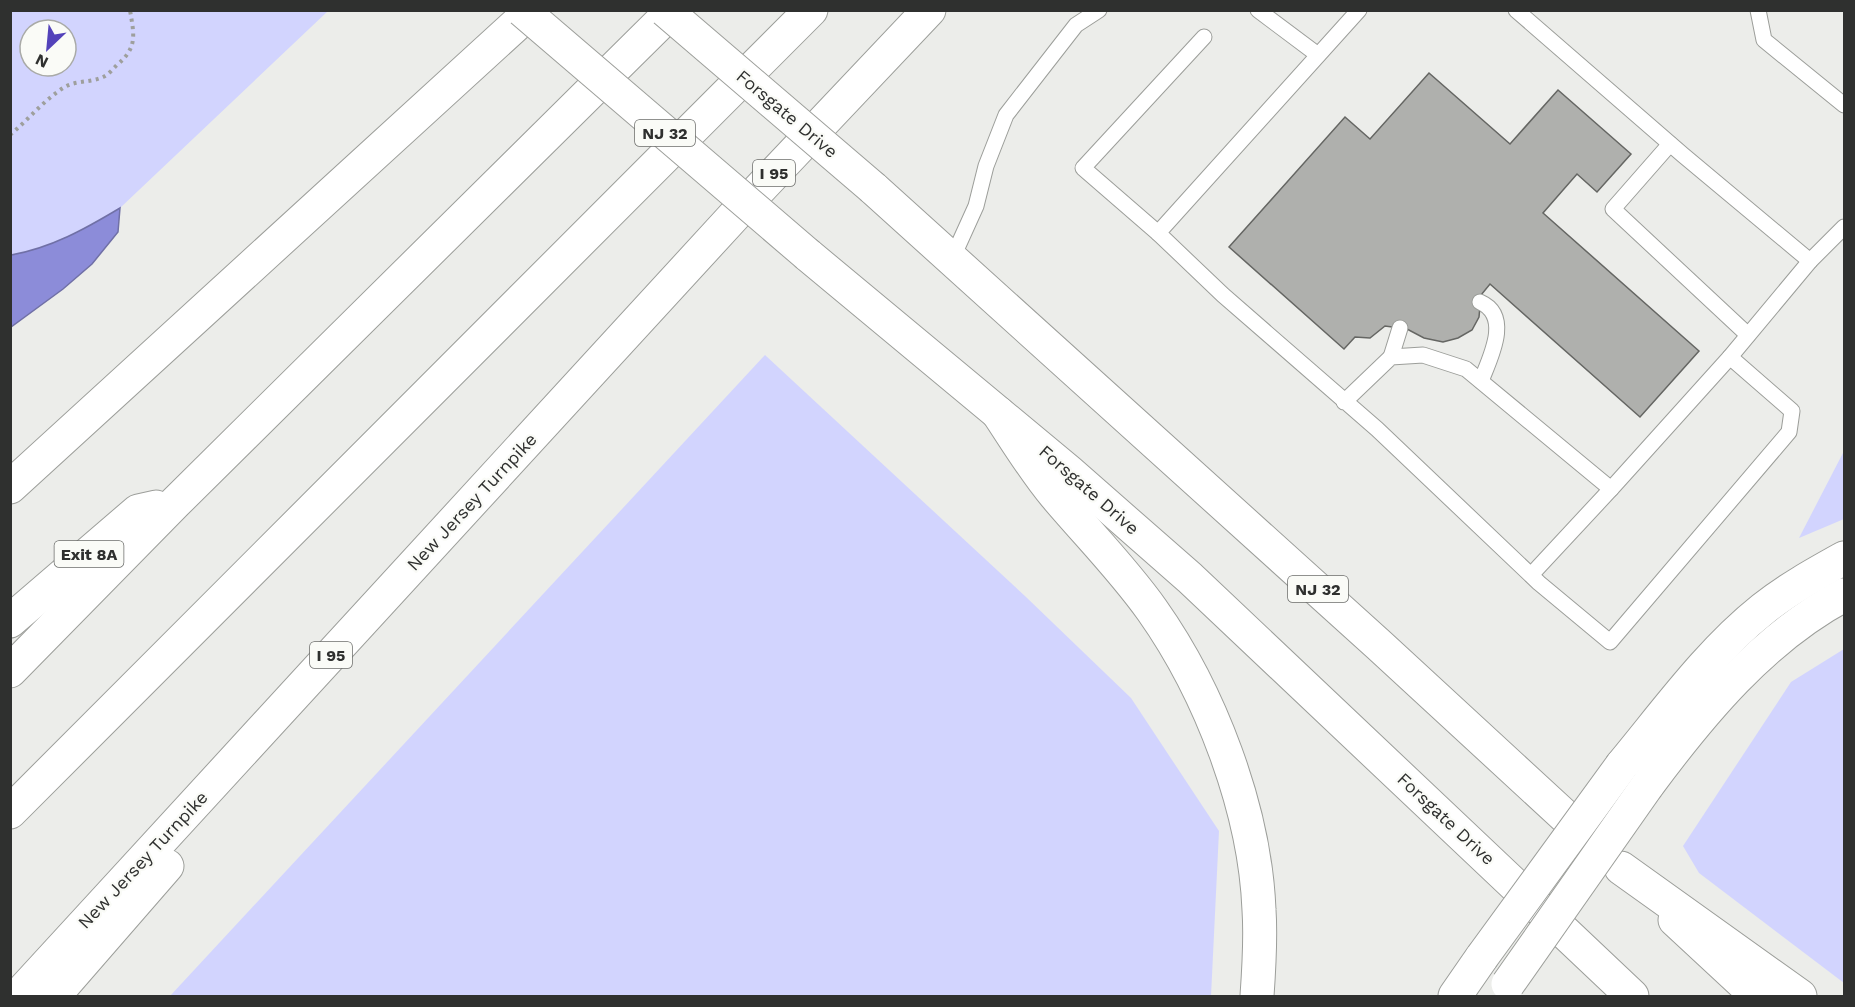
<svg xmlns="http://www.w3.org/2000/svg" width="1855" height="1007" viewBox="0 0 1855 1007" font-family="'Work Sans',sans-serif">
<rect width="100%" height="100%" fill="#ecedea"/>
<g fill="#d2d4fe" fill-rule="evenodd">
<path d="M 11,11 L 328,11 L 120,208 L 76,234 L 30,252 L 11,255 ZM 30,30 L 66,30 L 66,66 L 30,66 Z"/>
<path d="M 765,355 L 1026,597 L 1131,698 L 1219,831 L 1211,996 L 170,996 Z"/>
<path d="M 1844,451 L 1844,519 L 1799,538 Z"/>
<path d="M 1844,649 L 1844,983 L 1699,873 L 1683,846 L 1791,682 Z"/>
</g>
<path fill="#8c8cd9" stroke="#7070a6" stroke-width="1.5" d="M 120,208 L 118,232 L 92,264 L 63,289 L 11,327 L 11,255 C 51,248 85,229 120,208 Z"/>
<path fill="#afb0ad" stroke="#656663" stroke-width="1.5" d="M 1429,73 L 1510,144 L 1558,90 L 1631,154 L 1597,192 L 1577,174 L 1543,213 L 1699,351 L 1640,417 L 1490,284 L 1481,295 L 1479,317 L 1472,330 L 1458,338 L 1443,342 L 1424,338 L 1407,329 L 1385,326 L 1370,338 L 1355,337 L 1344,349 L 1229,247 L 1345,117 L 1370,139 Z"/>
<g fill="none" stroke-linecap="round" stroke-linejoin="round">
<defs>
<g id="lane">
<path d="M 1258,10 L 1318,55"/>
<path d="M 1516,10 L 1683,155 L 1810,261 L 1844,227"/>
<path d="M 1758,10 L 1764,40 L 1844,105"/>
<path d="M 1670,144 L 1613,209 L 1748,335"/>
<path d="M 1158,233 L 1083,168 L 1204,37"/>
<path d="M 952,259 L 976,206 L 986,166 L 1006,115 L 1076,25 L 1099,10"/>
<path d="M 1480,302 C 1512,316 1490,358 1481,381"/>
<path d="M 1391,357 L 1400,328"/>
<path d="M 1730,357 L 1810,261"/>
<path d="M 1344,402 L 1391,357 L 1423,355 L 1466,369 L 1611,489 L 1730,357 L 1792,411 L 1789,432 L 1610,642 L 1539,583 L 1377,429 L 1223,295 L 1158,233 L 1359,10"/>
<path d="M 1531,575 L 1611,489"/>
</g>
<g id="primary">
<path d="M 873,188 L 1379,645 L 1596,845"/>
<path d="M 808,255 L 1068,471 L 1190,578 L 1632,996"/>
<path d="M 1675,920 L 1757,996"/>
</g>
<g id="highway">
<path d="M 998,413 C 1016,440 1034,470 1055,495 C 1087,533 1123,569 1152,610 C 1210,692 1255,809 1259,910 C 1261,939 1259,968 1257,996"/>
<path d="M 10,487 L 532,10"/>
<path d="M 10,621 L 138,511 L 156,507"/>
<path d="M 10,671 L 175,503 L 673,10"/>
<path d="M 1622,765 C 1666,712 1709,652 1763,609 C 1788,589 1817,573 1844,558"/>
<path d="M 1647,786 C 1701,713 1763,638 1844,595"/>
<path d="M 10,812 L 811,10"/>
<path d="M 1621,868 L 1800,996"/>
<path d="M 18,996 L 734,216 L 929,10"/>
<path d="M 54,996 L 167,866"/>
<path d="M 1455,996 L 1482,957"/>
</g>
</defs>
<use href="#lane" stroke="#9c9e9a" stroke-width="17"/>
<use href="#primary" stroke="#9c9e9a" stroke-width="35"/>
<use href="#highway" stroke="#9c9e9a" stroke-width="35"/>
<path stroke="#9e9f9d" stroke-width="4" stroke-dasharray="3 4.5" stroke-linecap="butt" d="M 10,135 C 28,120 43,101 63,88 C 75,80 90,83 103,77 C 108,75 113,69 117,65 C 138,47 134,35 130,10"/>
<use href="#lane" stroke="#fff" stroke-width="15"/>
<use href="#primary" stroke="#fff" stroke-width="33"/>
<use href="#highway" stroke="#fff" stroke-width="33"/>
<defs>
<g id="primary-bridge">
<path d="M 522,10 L 808,255"/>
<path d="M 665,10 L 873,188"/>
</g>
<g id="highway-bridge">
<path d="M 1482,957 L 1622,765"/>
<path d="M 1508,984 L 1647,786"/>
</g>
</defs>
<use href="#primary-bridge" stroke="#9c9e9a" stroke-width="35" stroke-linecap="butt"/>
<use href="#highway-bridge" stroke="#9c9e9a" stroke-width="35" stroke-linecap="butt"/>
<use href="#primary-bridge" stroke="#fff" stroke-width="33"/>
<use href="#highway-bridge" stroke="#fff" stroke-width="33"/>
</g>
<g text-anchor="middle" stroke-width="4.5" stroke-linejoin="round" paint-order="stroke">
<g fill="#fafbf7" stroke="#6c6d6b" stroke-width="1.5">
<rect x="635" y="120" width="60" height="26" rx="4.5"/>
<rect x="753" y="160" width="42" height="26" rx="4.5"/>
<rect x="54.5" y="541" width="69" height="26" rx="4.5"/>
<rect x="1288" y="576" width="60" height="26" rx="4.5"/>
<rect x="310" y="642" width="42" height="26" rx="4.5"/>
</g>
<g font-size="16" font-weight="bold" fill="#2f302f">
<text x="665" y="139">NJ 32</text>
<text x="774" y="179">I 95</text>
<text x="89" y="560">Exit 8A</text>
<text x="1318" y="595">NJ 32</text>
<text x="331" y="661">I 95</text>
</g>
<g font-size="18" fill="#2f302f" stroke="#fafbf7">
<text transform="translate(787 114) rotate(40)" y="6">Forsgate Drive</text>
<text transform="translate(1089 490) rotate(41)" y="6">Forsgate Drive</text>
<text transform="translate(472 502) rotate(-47)" y="6">New Jersey Turnpike</text>
<text transform="translate(1446 819) rotate(43)" y="6">Forsgate Drive</text>
<text transform="translate(143 860) rotate(-47)" y="6">New Jersey Turnpike</text>
</g>
</g>
<rect width="1855" height="1007" fill="none" stroke="#2f302f" stroke-width="24"/>
<g transform="translate(48 48) rotate(206)"><circle r="28" fill="#fafbf7" stroke="#a9aaa7" stroke-width="1.5"/>
<path d="M0-4.5L10 22L0 15L-10 22Z" fill="#5342ba"/>
<text y="-9" font-size="16" font-weight="bold" text-anchor="middle" fill="#2f302f">N</text>
</g>
</svg>
